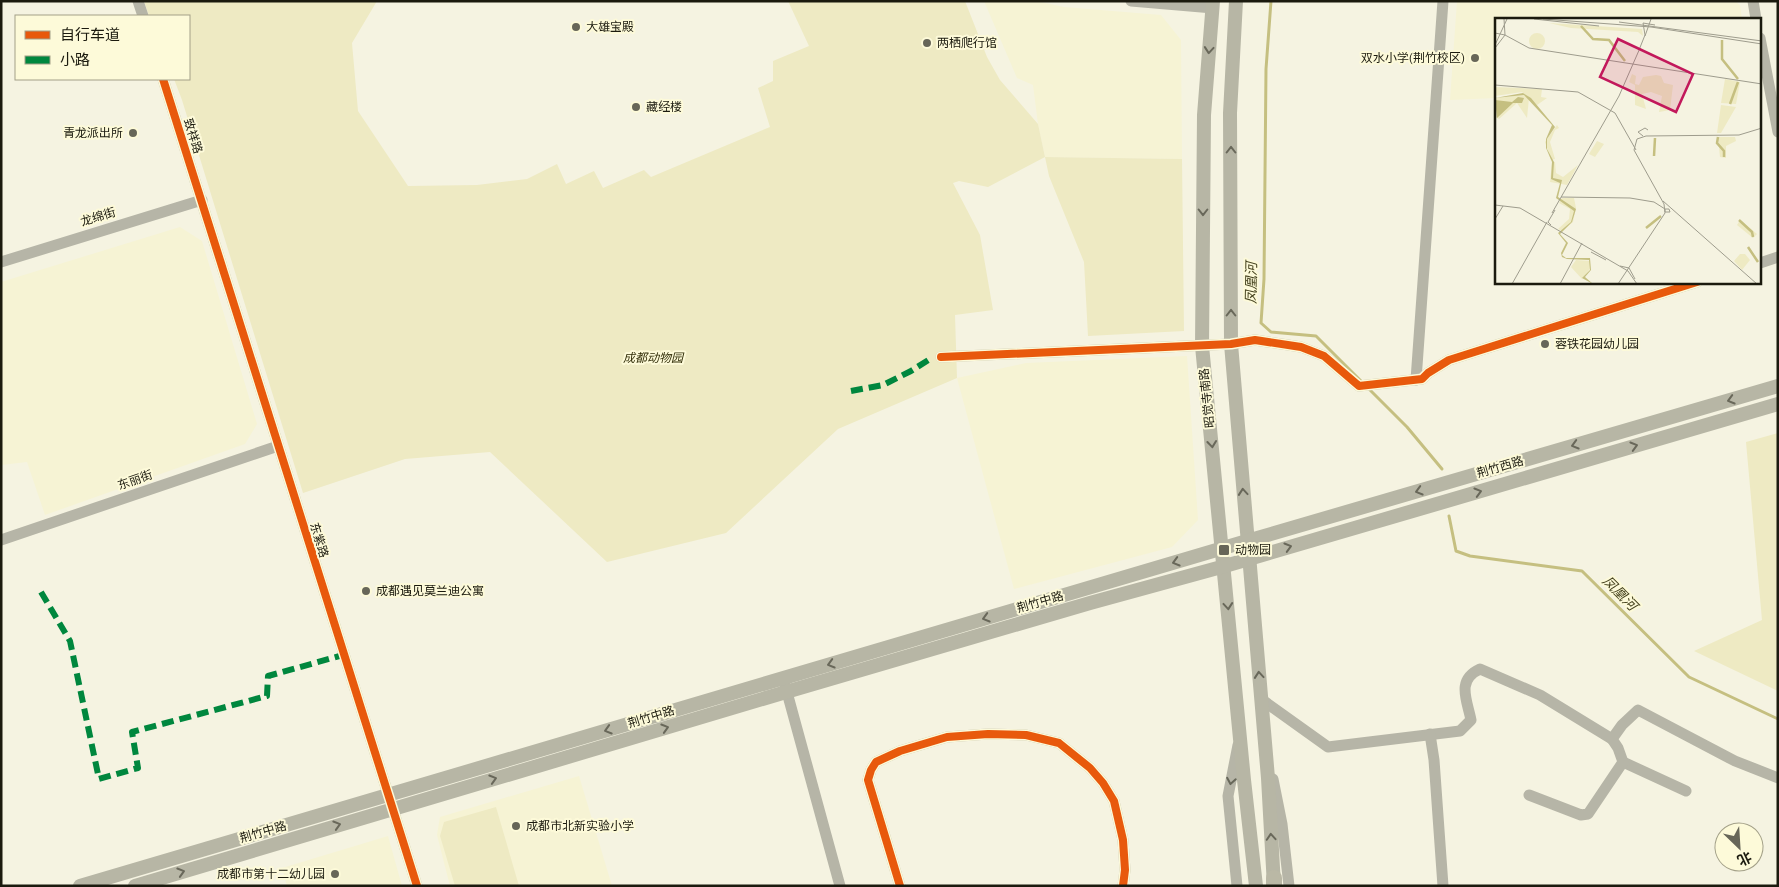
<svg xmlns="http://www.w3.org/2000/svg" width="1779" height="887" viewBox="0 0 1779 887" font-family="'Source Serif 4','Noto Sans SC',serif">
<rect width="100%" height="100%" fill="#f5f3e1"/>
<g fill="#f6f3d4">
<path d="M 984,1 L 1036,1 L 1064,7 L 1161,15 L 1181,40 L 1182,159 L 1045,157 L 1038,124 L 1033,85 L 1017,78 Z"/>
<path d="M 1457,1 L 1735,1 L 1740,5 L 1742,19 L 1496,19 L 1496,98 L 1450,100 Z"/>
<path d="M 180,227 L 202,241 L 257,424 L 245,444 L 45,515 L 27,462 L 1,465 L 1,282 Z"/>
<path d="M 1187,356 L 1198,520 L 1172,547 L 1014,589 L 957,378 L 1026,363 Z"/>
<path d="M 579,776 L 612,886 L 450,886 L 437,835 L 440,817 Z"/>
<path d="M 388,836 L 402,886 L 287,886 L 282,868 Z"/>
</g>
<g fill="#eeeac3">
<path d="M 144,1 L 377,1 L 352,43 L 358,111 L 408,186 L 477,185 L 527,179 L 557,164 L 566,184 L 594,171 L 603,188 L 644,170 L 651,177 L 770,127 L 758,88 L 773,81 L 773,61 L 809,46 L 788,1 L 965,1 L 987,57 L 1000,80 L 1038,124 L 1045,157 L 1182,159 L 1184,331 L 1088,336 L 1084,262 L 1049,176 L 1045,157 L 988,187 L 959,181 L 953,183 L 980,235 L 993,310 L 955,315 L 957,378 L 838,429 L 726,533 L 607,562 L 490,452 L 405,459 L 303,493 L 182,100 L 174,79 L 189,79 L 189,16 L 149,16 Z"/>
<path d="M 1778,433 L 1778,691 L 1694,651 L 1762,620 L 1746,442 Z"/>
<path d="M 496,807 L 519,886 L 455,886 L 440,836 L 444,822 Z"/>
</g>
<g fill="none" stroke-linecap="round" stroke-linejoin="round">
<g stroke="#c5bf80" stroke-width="3">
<path d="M 1271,1 L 1266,69 L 1264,279 L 1261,323 L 1271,332 L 1316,336 L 1362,382"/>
<path d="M 1368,388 L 1407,427 L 1442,469"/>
<path d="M 1449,516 L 1456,551 L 1470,556 L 1582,571 L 1689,677 L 1778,719"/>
</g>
<g stroke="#b6b5a7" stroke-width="11">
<path d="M 138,1 L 143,16"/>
<path d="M 1131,1 L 1213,8"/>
<path d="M 1753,1 L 1756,19"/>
<path d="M 1760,38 L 1778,132"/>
<path d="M 163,79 L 417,886"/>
<path d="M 1,262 L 202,200"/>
<path d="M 1760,263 L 1778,257"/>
<path d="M 941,357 L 1231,344 L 1255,340 L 1301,347 L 1324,356 L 1359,386 L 1422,379 L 1428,373 L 1449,360 L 1697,282"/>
<path d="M 1416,380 L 1443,1"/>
<path d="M 1,540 L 278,446"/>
<path d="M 785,685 L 840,886"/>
<path d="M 1261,699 L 1328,747 L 1460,731 L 1471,720 C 1467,700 1456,680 1480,669 L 1540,695 L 1612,739"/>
<path d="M 1430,734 L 1434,760 L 1443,886"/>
<path d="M 1623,762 L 1686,791"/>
<path d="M 1273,779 L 1282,824 L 1289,886"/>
<path d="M 1529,795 L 1581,815 L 1588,814 L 1623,762 L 1618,748 L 1612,739 L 1622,725 L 1638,710 L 1735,761 L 1778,778"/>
<path d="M 900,886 L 868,780 L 871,770 L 876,762 L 900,751 L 947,737 L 988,734 L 1026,735 L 1059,743 L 1090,768 L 1103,783 L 1114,801 L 1123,840 L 1125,870 L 1123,886"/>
<path d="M 1237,886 L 1228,796 L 1238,745"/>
</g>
<g stroke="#b7b6a5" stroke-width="14">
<path d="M 1213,1 L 1204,115 L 1202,346 L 1244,780 L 1256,886"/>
<path d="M 1236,1 L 1230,113 L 1231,344 L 1268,778 L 1274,886"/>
<path d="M 80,886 L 1247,541 L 1778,386"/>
<path d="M 135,886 L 786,692 L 1090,603 L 1225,566 L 1778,404"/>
</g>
<path stroke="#bab8a5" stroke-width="16" d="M 1274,878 L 1274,886"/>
<g stroke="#00873e" stroke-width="6" stroke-dasharray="12 6" stroke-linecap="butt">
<path d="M 851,391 L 883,385 L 911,371 L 930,359"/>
<path d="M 41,592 L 70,641 L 99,779 L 138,768 L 132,732 L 267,696 L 268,676 L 343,655"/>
</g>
<defs>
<g id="cycleway">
<path d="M 163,79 L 417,886"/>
<path d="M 941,357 L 1231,344 L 1255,340 L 1301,347 L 1324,356 L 1359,386 L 1422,379 L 1428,373 L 1449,360 L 1697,282"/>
<path d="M 900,886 L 868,780 L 871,770 L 876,762 L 900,751 L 947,737 L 988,734 L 1026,735 L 1059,743 L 1090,768 L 1103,783 L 1114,801 L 1123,840 L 1125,870 L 1123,886"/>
</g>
</defs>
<use href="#cycleway" stroke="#fdfad9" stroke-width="11"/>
<use href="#cycleway" stroke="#e8590c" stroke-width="8"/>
</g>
<defs><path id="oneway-chevron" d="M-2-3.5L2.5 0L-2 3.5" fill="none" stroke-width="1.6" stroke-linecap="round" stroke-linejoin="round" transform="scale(1.25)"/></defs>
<g stroke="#69685a">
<use href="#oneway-chevron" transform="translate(1209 50) rotate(95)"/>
<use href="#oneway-chevron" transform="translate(1231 150) rotate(-90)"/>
<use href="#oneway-chevron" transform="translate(1203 212) rotate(90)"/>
<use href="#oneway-chevron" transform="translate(1231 313) rotate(-90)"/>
<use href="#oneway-chevron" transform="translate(1731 400) rotate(164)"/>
<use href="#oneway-chevron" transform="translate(1212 444) rotate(84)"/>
<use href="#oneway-chevron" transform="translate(1575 445) rotate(164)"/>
<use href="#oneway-chevron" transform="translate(1634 446) rotate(-16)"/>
<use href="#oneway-chevron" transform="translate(1419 491) rotate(164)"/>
<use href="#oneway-chevron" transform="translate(1243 492) rotate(-95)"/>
<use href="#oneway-chevron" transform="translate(1478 492) rotate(-16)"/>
<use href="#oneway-chevron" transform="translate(1288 547) rotate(-16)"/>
<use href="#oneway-chevron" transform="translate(1176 562) rotate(164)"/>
<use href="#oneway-chevron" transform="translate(1228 606) rotate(85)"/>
<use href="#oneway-chevron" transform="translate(986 618) rotate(164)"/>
<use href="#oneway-chevron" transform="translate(831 664) rotate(164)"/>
<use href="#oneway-chevron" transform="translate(1259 675) rotate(-95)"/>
<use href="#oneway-chevron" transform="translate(665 728) rotate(-17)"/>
<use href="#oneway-chevron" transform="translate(608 730) rotate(163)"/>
<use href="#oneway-chevron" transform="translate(493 779) rotate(-17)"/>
<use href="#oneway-chevron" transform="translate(337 825) rotate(-17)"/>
<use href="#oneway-chevron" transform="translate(1271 837) rotate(-94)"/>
<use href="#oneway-chevron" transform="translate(181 872) rotate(-17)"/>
</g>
<use stroke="#68685a" href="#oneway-chevron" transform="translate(1231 781) rotate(100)"/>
<g fill="#676658" stroke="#fdfad9" stroke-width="2">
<circle cx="576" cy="27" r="5"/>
<circle cx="927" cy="43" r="5"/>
<circle cx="1475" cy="58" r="5"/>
<circle cx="636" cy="107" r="5"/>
<circle cx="133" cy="133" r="5"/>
<circle cx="1545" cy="344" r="5"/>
<rect x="1218" y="544" width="12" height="12" rx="2.5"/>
<circle cx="366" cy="591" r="5"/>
<circle cx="516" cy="826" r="5"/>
<circle cx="335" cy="874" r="5"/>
</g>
<g text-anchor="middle" stroke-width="4" stroke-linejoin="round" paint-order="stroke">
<g font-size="12" fill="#1b1a0e" stroke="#fdfad9" text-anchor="start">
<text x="586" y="31">大雄宝殿</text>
<text x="937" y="47">两栖爬行馆</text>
<text x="1465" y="62" text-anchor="end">双水小学(荆竹校区)</text>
<text x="646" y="111">藏经楼</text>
<text x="123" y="137" text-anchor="end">青龙派出所</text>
<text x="1555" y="348">蓉铁花园幼儿园</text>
<text x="1235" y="554">动物园</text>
<text x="376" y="595">成都遇见莫兰迪公寓</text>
<text x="526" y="830">成都市北新实验小学</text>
<text x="325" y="878" text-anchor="end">成都市第十二幼儿园</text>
</g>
<g font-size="12" fill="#1b1a0e" stroke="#fdfad9">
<text transform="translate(193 136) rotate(72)" y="4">致祥路</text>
<text transform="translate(98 217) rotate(-17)" y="4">龙绵街</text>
<text transform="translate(1207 398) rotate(-96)" y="4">昭觉寺南路</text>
<text transform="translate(1500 467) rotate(-16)" y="4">荆竹西路</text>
<text transform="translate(135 480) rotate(-19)" y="4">东丽街</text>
<text transform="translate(319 540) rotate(73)" y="4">东紫路</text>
<text transform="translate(1040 602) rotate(-16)" y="4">荆竹中路</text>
<text transform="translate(651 717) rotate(-17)" y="4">荆竹中路</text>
<text transform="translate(263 832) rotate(-16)" y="4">荆竹中路</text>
</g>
<g font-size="12" font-style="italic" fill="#322e09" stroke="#fdfad9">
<text x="653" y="362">成都动物园</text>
</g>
<g font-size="14" font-style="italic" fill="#45421e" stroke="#fdfad9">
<text transform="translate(1251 283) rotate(-89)" y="5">凤凰河</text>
<text transform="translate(1620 593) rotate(45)" y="5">凤凰河</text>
</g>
</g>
<g transform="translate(1495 18)">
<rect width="266" height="266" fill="#f5f3e1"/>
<path d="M 54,5 L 147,11 L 148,18 L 143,14 L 76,10 ZM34 23a8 8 0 1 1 16 0a8 8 0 1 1-16 0ZM 137,56 L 141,58 L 140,66 L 144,67 L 148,59 L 161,57 L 166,58 L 169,65 L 178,67 L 175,92 L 164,94 L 167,78 L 156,74 L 147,76 L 151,91 L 140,87 L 140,67 L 134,64 ZM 230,61 L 245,64 L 241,86 L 226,85 ZM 0,69 L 47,71 L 46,79 L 52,80 L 42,87 L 27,74 L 0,78 ZM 29,77 L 34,80 L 32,100 L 22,85 L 4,101 L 0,99 L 0,80 ZM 226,87 L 241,89 L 226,115 L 222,115 ZM 62,107 L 64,110 L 60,112 L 55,124 L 60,141 L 56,142 L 50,124 ZM 223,119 L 240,119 L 241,123 L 231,128 L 231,140 L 225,139 ZM 102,123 L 109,126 L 100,139 L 94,136 ZM 57,144 L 60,144 L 61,155 L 68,159 L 83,147 L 72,167 L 55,164 ZM 67,180 L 79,180 L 81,190 L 78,204 L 67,213 L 63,211 L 74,201 L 75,191 L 64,185 ZM 245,202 L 262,216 L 258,220 L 242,207 ZM 245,236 L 250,236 L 255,242 L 247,252 L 239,243 ZM 81,242 L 95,243 L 95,251 L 87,261 L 76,249 Z" fill="#eeeac3"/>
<path d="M 28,75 L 36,80 L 60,109 L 52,121 L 52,131 L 59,144 L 58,160 L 67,162 L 63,179 L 81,191 L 77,204 L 65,216 L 73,225 L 67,237 L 71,240 L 95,240 L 96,252 L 90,259 L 98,266 L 87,260 L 95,252 L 94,242 L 72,241 L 67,239 L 66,235 L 71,225 L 63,215 L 76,204 L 79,193 L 61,180 L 65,165 L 56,161 L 57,144 L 51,130 L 51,121 L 57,107 L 29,77 L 0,80 ZM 23,79 L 29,80 L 27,85 L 18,85 L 2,100 L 0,82 L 17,84 Z" fill="#c5bf80"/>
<path fill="none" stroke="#c5bf80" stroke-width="2.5" d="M 86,8 L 98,21 L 114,22 L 130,43M 227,22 L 227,41 L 243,61M 235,86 L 243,64M 223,119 L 222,125 L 229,133 L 229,139M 159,138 L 160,120M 244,202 L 257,214 L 258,219M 151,210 L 166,198M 253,229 L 263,244"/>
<path fill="none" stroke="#9e9c8d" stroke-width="1" d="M 39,1 L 104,8M 48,1 L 156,9 L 267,26M 124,4 L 267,23M 0,15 L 10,17 L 34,30 L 267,66M 150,18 L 156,1M 0,27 L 12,1M 0,30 L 10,17 L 9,1M 144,32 L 150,17 L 148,5 L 160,7M 0,67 L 83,74 L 120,95 L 141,132M 148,118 L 143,114 L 150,110 L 153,112M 0,152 L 0,188M 66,179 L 135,180 L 159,184 L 170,191M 168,183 L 262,266M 0,187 L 25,190 L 133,253 L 142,266M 170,191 L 174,191 L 175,194 L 170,194 ZM 57,195 L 124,78 L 145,30M 0,201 L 8,188M 56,207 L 53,204 L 60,192M 96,234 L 111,242M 125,248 L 134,250 L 140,261M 17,266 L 52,204M 65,266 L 87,225M 123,266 L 170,195 L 169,186 L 139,132 L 142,121 L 151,118 L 244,117 L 267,110"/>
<path fill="#c2185b" fill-opacity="0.15" stroke="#c2185b" stroke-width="2.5" d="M 123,21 L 198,56 L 181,94 L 105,59 Z"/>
<rect width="266" height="266" fill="none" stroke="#1b1a0e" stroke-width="2.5"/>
</g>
<rect width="1779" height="887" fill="none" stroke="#1b1a0e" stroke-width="5"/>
<rect x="15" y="15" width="175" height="65" fill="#fdfad9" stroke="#a3a088"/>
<rect x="25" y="31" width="25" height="8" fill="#e8590c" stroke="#a3a088"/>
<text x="60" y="40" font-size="15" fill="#1b1a0e">自行车道</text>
<rect x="25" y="56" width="25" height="8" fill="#00873e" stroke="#a3a088"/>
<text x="60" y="65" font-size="15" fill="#1b1a0e">小路</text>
<g transform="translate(1739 847) rotate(155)"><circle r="24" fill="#fdfad9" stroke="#a3a088"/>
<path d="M0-4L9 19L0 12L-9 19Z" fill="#676658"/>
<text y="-8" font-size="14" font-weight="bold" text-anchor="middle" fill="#1b1a0e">北</text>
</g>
</svg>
